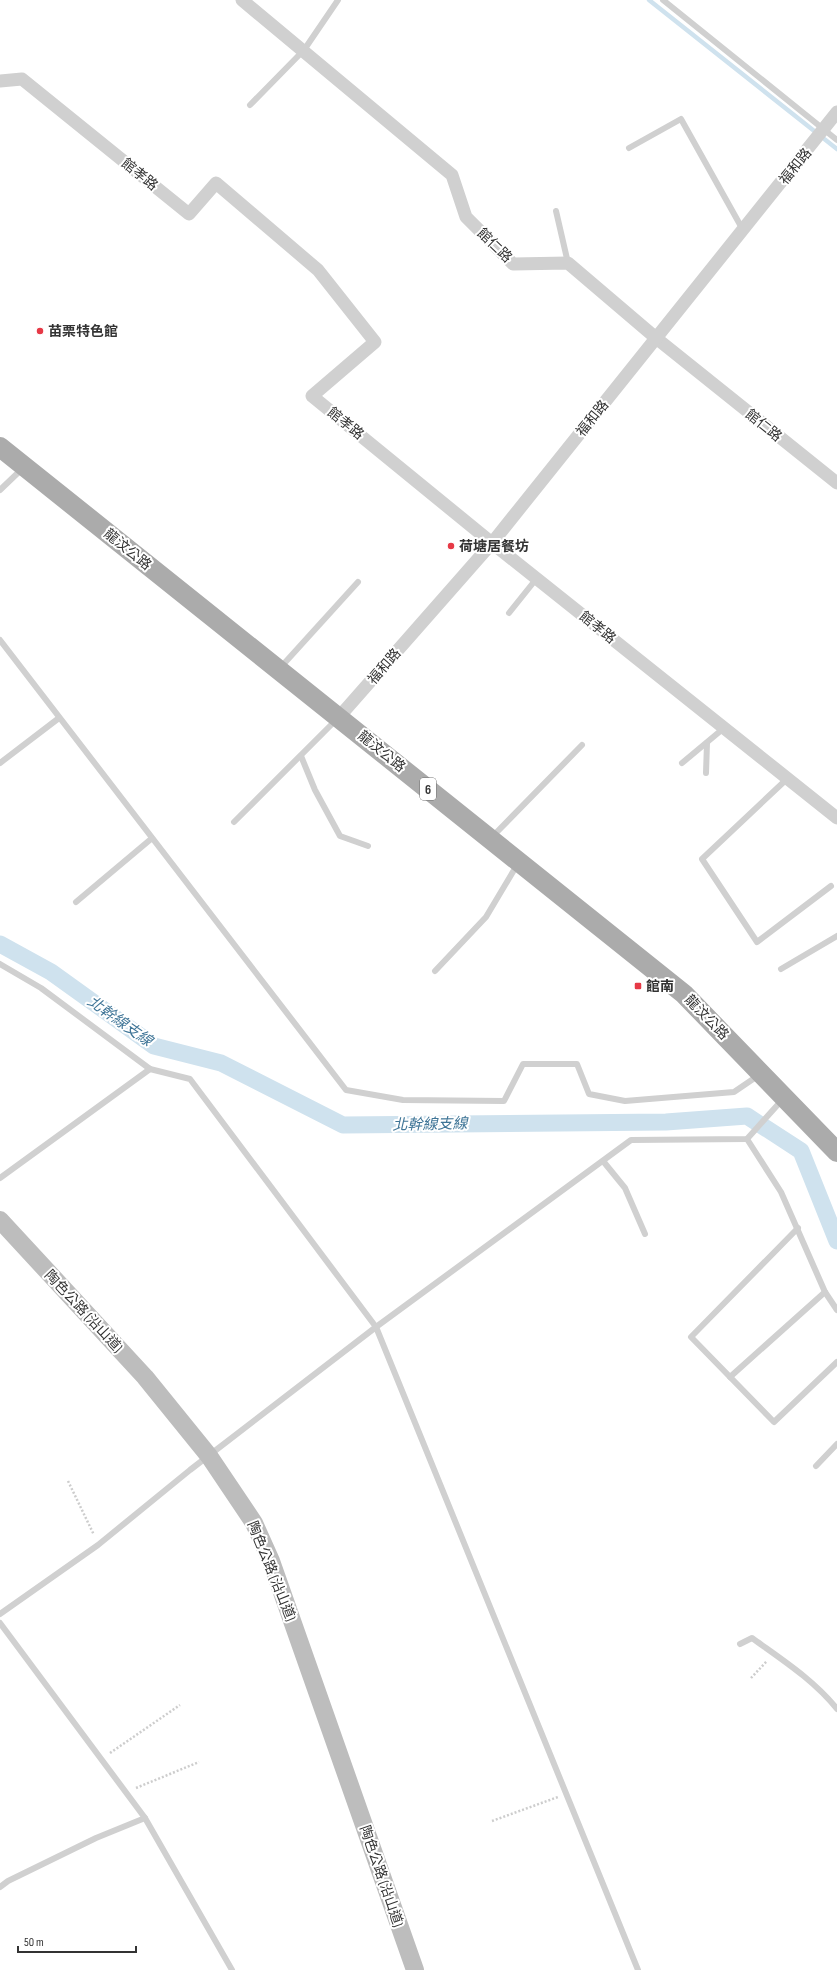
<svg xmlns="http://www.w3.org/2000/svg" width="837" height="1970" viewBox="0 0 837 1970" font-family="'Sofia Sans Condensed','Noto Sans TC',sans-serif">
<rect width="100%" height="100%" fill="#fff"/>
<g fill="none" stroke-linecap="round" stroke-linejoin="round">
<path stroke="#cfe2ee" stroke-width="4.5" d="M 649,0 L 837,149"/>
<path stroke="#cfe2ee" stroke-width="17" d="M 0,944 L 51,972 L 154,1046 L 221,1063 L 343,1125 L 666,1122 L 747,1116 L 801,1151 L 837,1241"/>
<g stroke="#cdcdcd" stroke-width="2.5" stroke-dasharray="2 2" stroke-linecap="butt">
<path d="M 68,1481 L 94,1535"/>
<path d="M 751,1678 L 767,1661"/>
<path d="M 110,1753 L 180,1705"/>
<path d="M 136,1788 L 199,1762"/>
<path d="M 492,1821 L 558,1797"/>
</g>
<g stroke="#d0d0d0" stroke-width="6">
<path d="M 663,0 L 837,140"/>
<path d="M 250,105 L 304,50 L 338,0"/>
<path d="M 629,148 L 681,119 L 743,230"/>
<path d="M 556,211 L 568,263"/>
<path d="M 0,490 L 23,468"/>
<path d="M 509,613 L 537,578"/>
<path d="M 0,640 L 346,1090 L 403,1100 L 504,1101 L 523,1064 L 577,1064 L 589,1094 L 625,1101 L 734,1092 L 759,1075"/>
<path d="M 280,668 L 358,582"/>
<path d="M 301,756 L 315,790 L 340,836 L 368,846"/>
<path d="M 0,763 L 59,718"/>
<path d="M 682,763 L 724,728"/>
<path d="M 706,773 L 707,743"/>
<path d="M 788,778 L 702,859 L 757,942 L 831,886"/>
<path d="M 234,822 L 336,720"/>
<path d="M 492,837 L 582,745"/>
<path d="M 76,902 L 151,839"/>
<path d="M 0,964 L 41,988 L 150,1069 L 190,1079 L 376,1327 L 638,1970"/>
<path d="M 781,969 L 837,936"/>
<path d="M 435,971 L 486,917 L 517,865"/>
<path d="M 747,1139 L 781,1192 L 825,1292 L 837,1310"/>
<path d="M 603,1161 L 625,1188 L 645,1234"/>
<path d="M 0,1178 L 150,1069"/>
<path d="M 798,1228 L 691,1337 L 774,1422 L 837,1362"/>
<path d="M 730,1377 L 825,1292"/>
<path d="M 816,1466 L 837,1444"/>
<path d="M 0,1614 L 98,1545 L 190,1470 L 376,1327 L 631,1140 L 747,1139 L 782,1100"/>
<path d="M 0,1623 L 145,1818 L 232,1970"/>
<path d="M 740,1644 L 752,1638 C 781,1659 814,1680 837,1709"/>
<path d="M 0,1887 L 8,1881 L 96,1838 L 145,1818"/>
</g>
<g stroke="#d0d0d0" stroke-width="13">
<path d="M 242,0 L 452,175 L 466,217 L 513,264 L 568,263 L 656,338 L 837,483"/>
<path d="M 0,81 L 22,79 L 189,214 L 216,183 L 318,270 L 375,342 L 312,396 L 492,543 L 837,818"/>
<path d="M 339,717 L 492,543 L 837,112"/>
</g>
<path stroke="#bdbdbd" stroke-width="18" d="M 0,1220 L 145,1377 L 209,1456 L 254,1523 L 271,1561 L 415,1970"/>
<path stroke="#ababab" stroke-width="20" d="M 0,447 L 684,994 L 837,1152"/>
</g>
<g fill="#e63946" stroke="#fff" stroke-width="1.5">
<circle cx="40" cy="331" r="4"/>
<circle cx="451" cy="546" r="4"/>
<rect x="634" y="982" width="8" height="8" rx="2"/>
</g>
<g text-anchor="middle" stroke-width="4" stroke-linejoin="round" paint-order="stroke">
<rect fill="#fff" stroke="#707070" stroke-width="1" x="420" y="778" width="16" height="22" rx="3"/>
<g font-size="13" font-weight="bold" fill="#333">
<text x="428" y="794">6</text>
</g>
<g font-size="14" fill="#333" stroke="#fff">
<text transform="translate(795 166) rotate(-51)" y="5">福和路</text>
<text transform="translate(140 174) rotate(39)" y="5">館孝路</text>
<text transform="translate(495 245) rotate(44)" y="5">館仁路</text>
<text transform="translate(592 418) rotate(-51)" y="5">福和路</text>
<text transform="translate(346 423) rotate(39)" y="5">館孝路</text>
<text transform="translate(764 425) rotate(39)" y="5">館仁路</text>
<text transform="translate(128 549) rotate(39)" y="5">龍汶公路</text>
<text transform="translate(598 627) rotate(39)" y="5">館孝路</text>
<text transform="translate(384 666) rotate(-49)" y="5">福和路</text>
<text transform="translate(382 751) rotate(39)" y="5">龍汶公路</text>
<text transform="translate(707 1017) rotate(46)" y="5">龍汶公路</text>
<text transform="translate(84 1311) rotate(47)" y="5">陶色公路 (沿山道)</text>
<text transform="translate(272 1571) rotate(68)" y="5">陶色公路 (沿山道)</text>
<text transform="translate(382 1876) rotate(71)" y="5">陶色公路 (沿山道)</text>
</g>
<g font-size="14" font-weight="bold" fill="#333" stroke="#fff" text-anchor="start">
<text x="48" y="336">苗栗特色館</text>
<text x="459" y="551">荷塘居餐坊</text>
<text x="646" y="991">館南</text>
</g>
<g font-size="15" font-style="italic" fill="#3f7597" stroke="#fff">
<text transform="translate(120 1021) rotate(35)" y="5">北幹線支線</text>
<text transform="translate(430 1124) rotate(-1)" y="5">北幹線支線</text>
</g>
</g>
<path d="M18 1946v6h118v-6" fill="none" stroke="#333333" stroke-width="2"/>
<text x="24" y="1946" font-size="12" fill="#333333" stroke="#ffffff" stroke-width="3" paint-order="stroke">50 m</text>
</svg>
